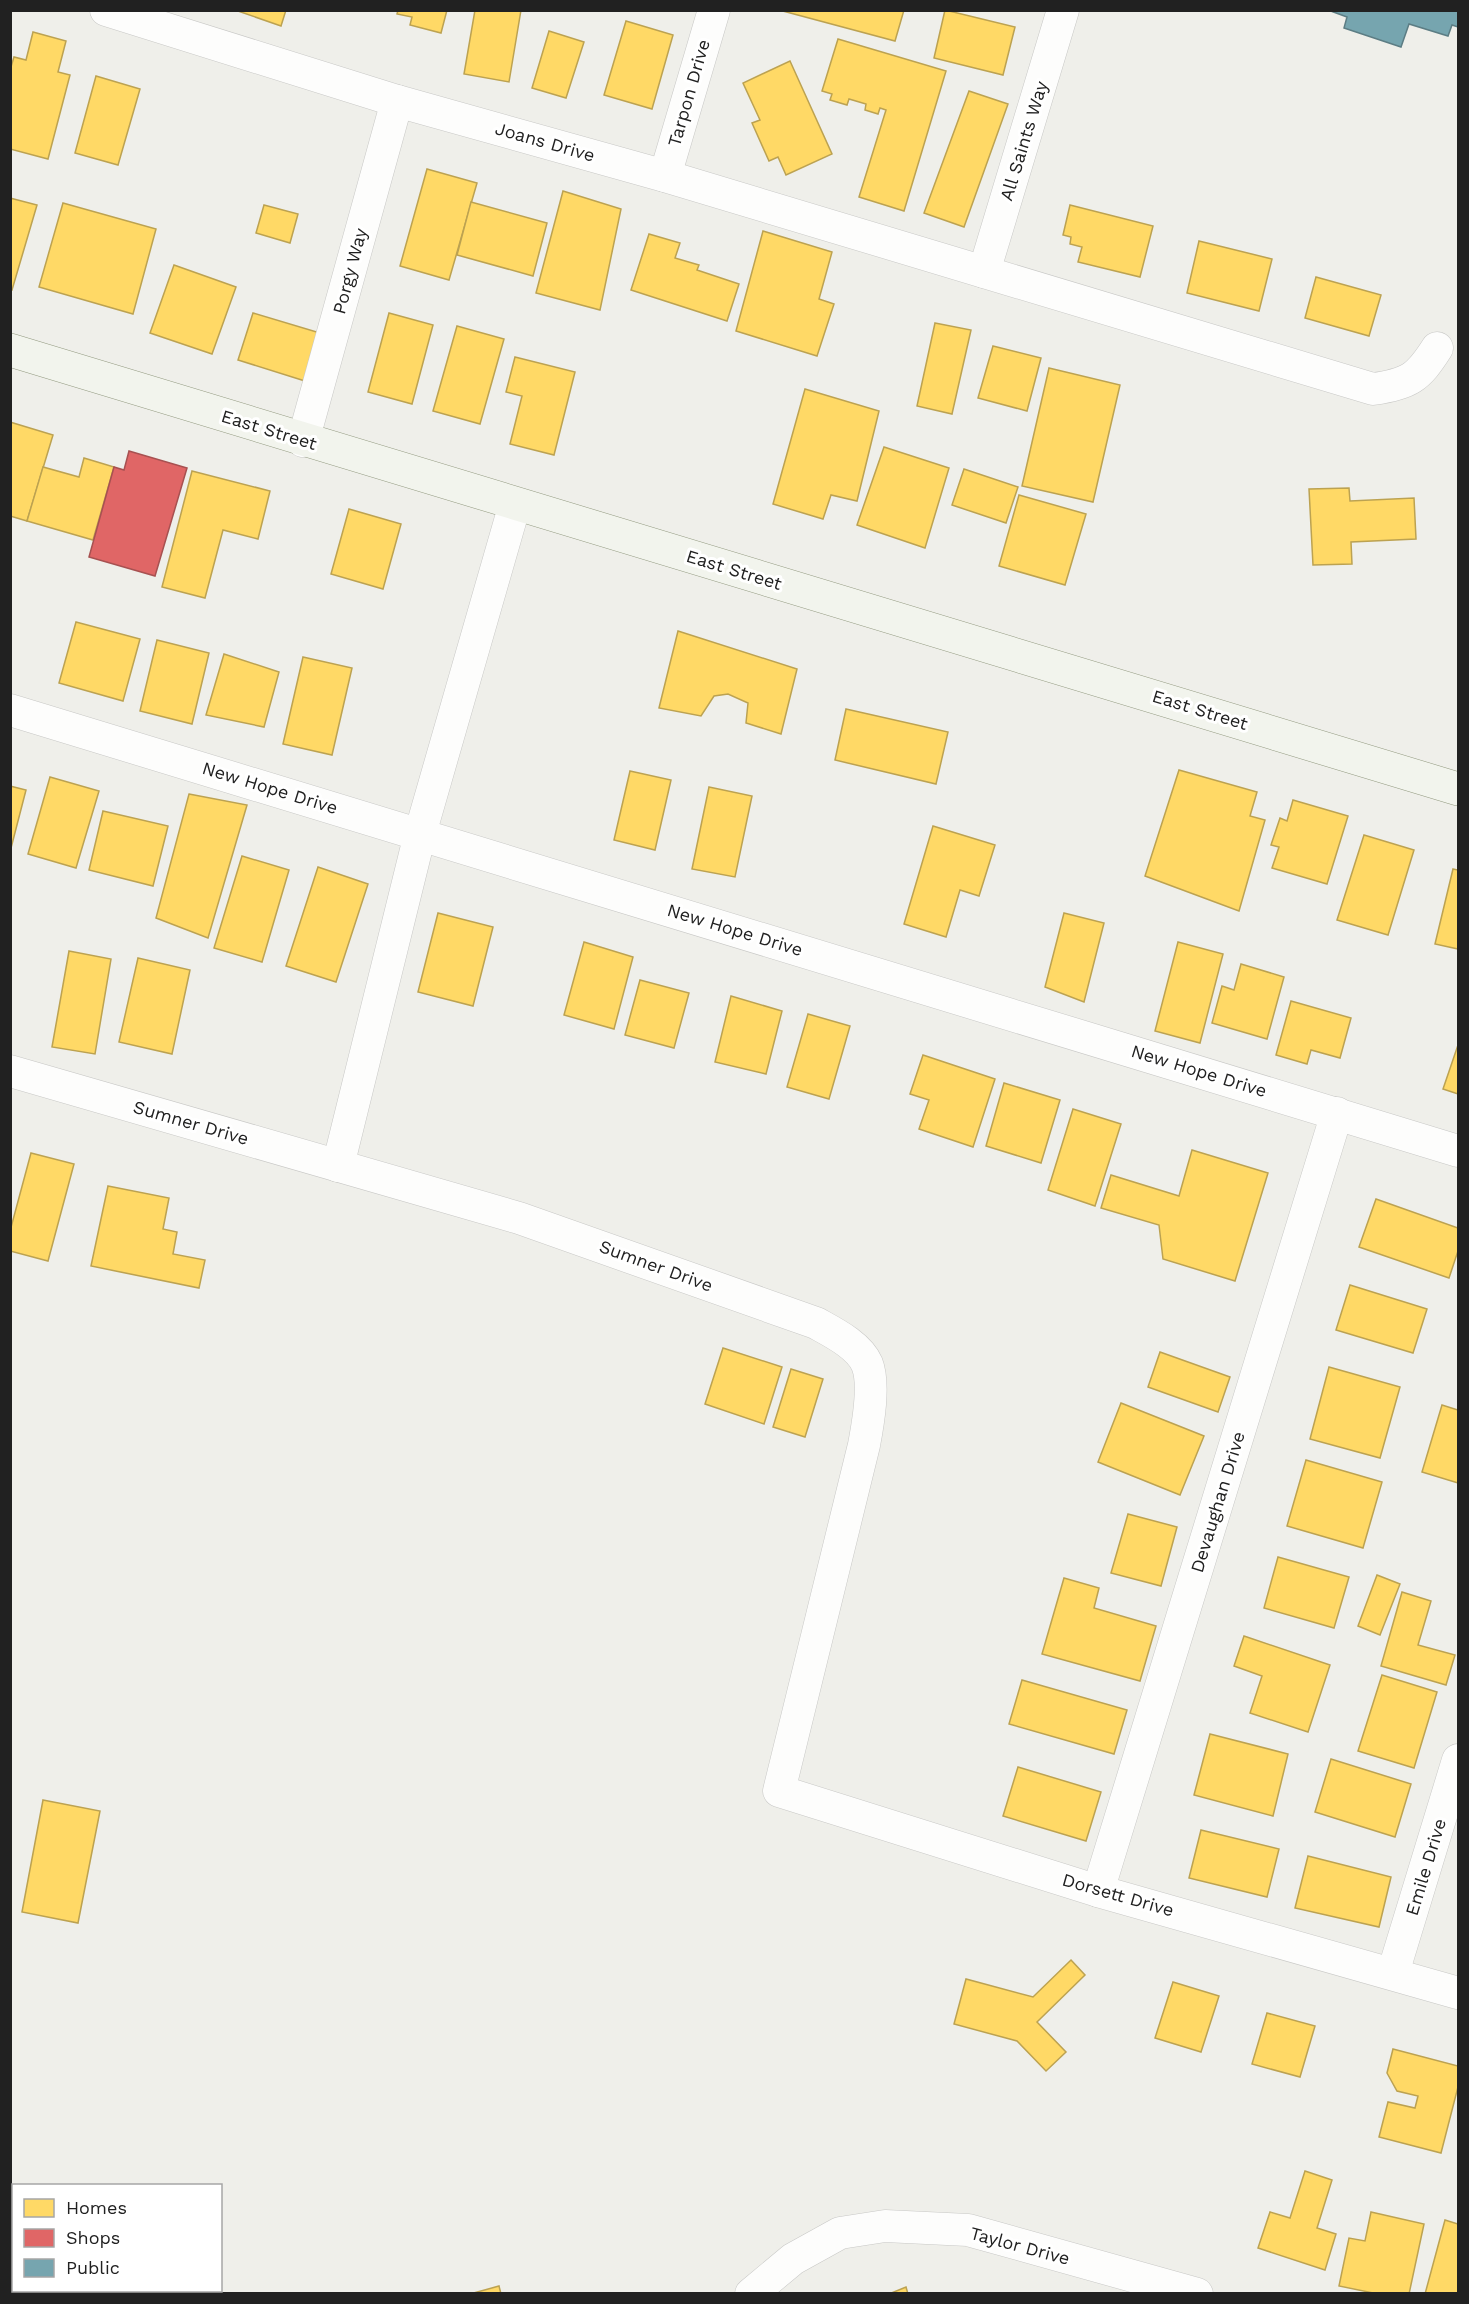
<svg xmlns="http://www.w3.org/2000/svg" width="1469" height="2304" viewBox="0 0 1469 2304" font-family="'Work Sans',sans-serif">
<rect width="100%" height="100%" fill="#efefea"/>
<g fill="#ffd966" stroke="#bca251" stroke-width="1.5">
<path d="M 235,10 L 286,10 L 281,26 Z"/>
<path d="M 398,10 L 447,10 L 441,33 L 410,25 L 412,17 L 397,14 Z"/>
<path d="M 475,10 L 521,10 L 509,82 L 464,74 Z"/>
<path d="M 779,10 L 904,10 L 895,41 Z"/>
<path d="M 945,10 L 1015,27 L 1003,75 L 934,58 Z"/>
<path d="M 626,21 L 673,35 L 652,109 L 604,95 Z"/>
<path d="M 549,31 L 584,42 L 566,98 L 532,88 Z"/>
<path d="M 33,32 L 66,41 L 58,72 L 70,75 L 48,159 L 10,149 L 10,70 L 14,57 L 26,60 Z"/>
<path d="M 838,39 L 946,71 L 904,211 L 859,197 L 886,110 L 880,108 L 878,114 L 865,110 L 866,104 L 849,99 L 847,105 L 830,100 L 832,94 L 822,91 Z"/>
<path d="M 790,61 L 832,154 L 786,175 L 778,157 L 769,161 L 752,123 L 760,120 L 743,83 Z"/>
<path d="M 96,76 L 140,89 L 118,165 L 75,153 Z"/>
<path d="M 969,91 L 1008,104 L 964,227 L 924,213 Z"/>
<path d="M 427,169 L 477,183 L 449,280 L 400,266 Z"/>
<path d="M 563,191 L 621,209 L 600,310 L 536,293 Z"/>
<path d="M 10,198 L 37,205 L 12,290 L 10,289 Z"/>
<path d="M 471,202 L 547,223 L 533,276 L 457,255 Z"/>
<path d="M 63,203 L 156,229 L 133,314 L 39,287 Z"/>
<path d="M 264,205 L 298,214 L 290,243 L 256,233 Z"/>
<path d="M 1070,205 L 1153,226 L 1140,277 L 1078,262 L 1082,247 L 1070,244 L 1071,237 L 1063,235 Z"/>
<path d="M 763,231 L 832,252 L 819,299 L 834,304 L 817,356 L 736,331 Z"/>
<path d="M 649,234 L 680,243 L 675,258 L 699,265 L 697,270 L 739,284 L 727,321 L 631,290 Z"/>
<path d="M 1199,241 L 1272,259 L 1259,311 L 1187,293 Z"/>
<path d="M 174,265 L 236,287 L 212,354 L 150,333 Z"/>
<path d="M 1316,277 L 1381,295 L 1369,336 L 1305,318 Z"/>
<path d="M 253,313 L 320,333 L 305,381 L 238,360 Z"/>
<path d="M 389,313 L 433,325 L 412,404 L 368,392 Z"/>
<path d="M 935,323 L 971,330 L 952,414 L 917,406 Z"/>
<path d="M 457,326 L 504,339 L 480,424 L 433,411 Z"/>
<path d="M 993,346 L 1041,358 L 1027,411 L 978,398 Z"/>
<path d="M 515,357 L 575,372 L 554,455 L 510,444 L 522,396 L 506,392 Z"/>
<path d="M 1049,368 L 1120,385 L 1093,502 L 1022,486 Z"/>
<path d="M 805,389 L 879,411 L 857,501 L 831,495 L 823,519 L 773,504 Z"/>
<path d="M 10,422 L 53,435 L 27,521 L 10,516 Z"/>
<path d="M 884,447 L 949,468 L 925,548 L 857,525 Z"/>
<path d="M 84,458 L 114,467 L 93,540 L 27,521 L 43,467 L 79,477 Z"/>
<path d="M 964,469 L 1018,487 L 1006,523 L 952,505 Z"/>
<path d="M 192,471 L 270,491 L 258,539 L 223,530 L 205,598 L 162,587 Z"/>
<path d="M 1349,488 L 1350,501 L 1414,498 L 1416,539 L 1351,542 L 1352,564 L 1313,565 L 1309,489 Z"/>
<path d="M 1019,495 L 1086,514 L 1065,585 L 999,566 Z"/>
<path d="M 349,509 L 401,524 L 383,589 L 331,574 Z"/>
<path d="M 76,622 L 140,639 L 123,701 L 59,683 Z"/>
<path d="M 678,631 L 797,669 L 781,734 L 746,723 L 748,703 L 728,694 L 714,696 L 701,716 L 659,708 Z"/>
<path d="M 157,640 L 209,653 L 192,724 L 140,711 Z"/>
<path d="M 224,654 L 279,672 L 264,727 L 206,715 Z"/>
<path d="M 303,657 L 352,668 L 332,755 L 283,744 Z"/>
<path d="M 846,709 L 948,732 L 936,784 L 835,760 Z"/>
<path d="M 1179,770 L 1257,792 L 1250,816 L 1265,820 L 1239,911 L 1145,876 Z"/>
<path d="M 630,771 L 671,780 L 655,850 L 614,840 Z"/>
<path d="M 50,777 L 99,791 L 76,868 L 28,854 Z"/>
<path d="M 10,786 L 26,790 L 10,852 Z"/>
<path d="M 709,787 L 752,796 L 735,877 L 692,869 Z"/>
<path d="M 189,794 L 247,805 L 208,938 L 156,918 Z"/>
<path d="M 1293,800 L 1348,816 L 1327,884 L 1272,868 L 1279,847 L 1271,845 L 1280,818 L 1287,821 Z"/>
<path d="M 103,811 L 168,826 L 153,886 L 89,870 Z"/>
<path d="M 933,826 L 995,845 L 979,896 L 960,890 L 946,937 L 904,924 Z"/>
<path d="M 1364,835 L 1414,850 L 1388,935 L 1337,920 Z"/>
<path d="M 242,856 L 289,870 L 262,962 L 214,948 Z"/>
<path d="M 318,867 L 368,884 L 336,982 L 286,966 Z"/>
<path d="M 1453,869 L 1458,870 L 1458,949 L 1435,944 Z"/>
<path d="M 438,913 L 493,927 L 473,1006 L 418,992 Z"/>
<path d="M 1064,913 L 1104,923 L 1084,1002 L 1045,987 Z"/>
<path d="M 584,942 L 633,957 L 614,1029 L 564,1015 Z"/>
<path d="M 1178,942 L 1223,954 L 1200,1043 L 1155,1031 Z"/>
<path d="M 69,951 L 111,959 L 95,1054 L 52,1047 Z"/>
<path d="M 138,958 L 190,970 L 172,1054 L 119,1042 Z"/>
<path d="M 1241,964 L 1284,977 L 1267,1039 L 1212,1023 L 1222,986 L 1234,990 Z"/>
<path d="M 640,980 L 689,993 L 674,1048 L 625,1035 Z"/>
<path d="M 731,996 L 782,1011 L 766,1074 L 715,1062 Z"/>
<path d="M 1291,1001 L 1351,1018 L 1340,1058 L 1311,1050 L 1307,1064 L 1276,1055 Z"/>
<path d="M 808,1014 L 850,1026 L 829,1099 L 787,1087 Z"/>
<path d="M 1458,1045 L 1458,1094 L 1443,1089 Z"/>
<path d="M 923,1055 L 995,1079 L 973,1147 L 919,1129 L 929,1100 L 910,1094 Z"/>
<path d="M 1004,1083 L 1060,1100 L 1041,1163 L 986,1146 Z"/>
<path d="M 1073,1109 L 1121,1124 L 1095,1206 L 1048,1190 Z"/>
<path d="M 1192,1150 L 1268,1173 L 1235,1281 L 1163,1259 L 1159,1225 L 1101,1208 L 1111,1175 L 1179,1196 Z"/>
<path d="M 31,1153 L 74,1164 L 48,1261 L 10,1251 L 10,1231 Z"/>
<path d="M 108,1186 L 169,1198 L 163,1229 L 177,1232 L 173,1254 L 205,1260 L 199,1288 L 91,1266 Z"/>
<path d="M 1376,1199 L 1458,1228 L 1458,1251 L 1449,1278 L 1359,1247 Z"/>
<path d="M 1350,1285 L 1427,1309 L 1413,1353 L 1336,1330 Z"/>
<path d="M 723,1348 L 782,1367 L 764,1424 L 705,1404 Z"/>
<path d="M 1160,1352 L 1230,1377 L 1218,1412 L 1148,1387 Z"/>
<path d="M 1329,1367 L 1400,1387 L 1380,1458 L 1310,1439 Z"/>
<path d="M 791,1369 L 823,1379 L 805,1437 L 773,1427 Z"/>
<path d="M 1121,1403 L 1204,1436 L 1180,1495 L 1098,1462 Z"/>
<path d="M 1442,1405 L 1458,1410 L 1458,1483 L 1422,1472 Z"/>
<path d="M 1306,1460 L 1382,1482 L 1363,1548 L 1287,1526 Z"/>
<path d="M 1128,1514 L 1177,1527 L 1161,1586 L 1111,1573 Z"/>
<path d="M 1278,1557 L 1349,1577 L 1334,1628 L 1264,1608 Z"/>
<path d="M 1377,1575 L 1400,1584 L 1380,1635 L 1358,1626 Z"/>
<path d="M 1064,1578 L 1099,1588 L 1094,1608 L 1156,1626 L 1140,1681 L 1042,1654 Z"/>
<path d="M 1402,1592 L 1431,1601 L 1418,1645 L 1455,1655 L 1446,1685 L 1381,1666 Z"/>
<path d="M 1244,1636 L 1330,1665 L 1308,1732 L 1250,1713 L 1262,1676 L 1234,1666 Z"/>
<path d="M 1382,1675 L 1437,1692 L 1414,1768 L 1358,1751 Z"/>
<path d="M 1022,1680 L 1127,1710 L 1114,1754 L 1009,1724 Z"/>
<path d="M 1210,1734 L 1288,1754 L 1273,1816 L 1194,1795 Z"/>
<path d="M 1331,1759 L 1411,1784 L 1395,1837 L 1315,1812 Z"/>
<path d="M 1018,1767 L 1101,1792 L 1086,1841 L 1003,1816 Z"/>
<path d="M 43,1800 L 100,1811 L 78,1923 L 22,1912 Z"/>
<path d="M 1201,1830 L 1279,1849 L 1267,1897 L 1189,1878 Z"/>
<path d="M 1308,1856 L 1391,1877 L 1379,1927 L 1295,1908 Z"/>
<path d="M 1071,1960 L 1085,1975 L 1037,2022 L 1066,2052 L 1046,2071 L 1017,2041 L 954,2024 L 966,1979 L 1033,1997 Z"/>
<path d="M 1173,1982 L 1219,1996 L 1201,2052 L 1155,2038 Z"/>
<path d="M 1267,2013 L 1315,2026 L 1300,2077 L 1252,2064 Z"/>
<path d="M 1393,2049 L 1458,2066 L 1458,2087 L 1441,2153 L 1379,2137 L 1388,2102 L 1415,2108 L 1418,2096 L 1397,2091 L 1387,2073 Z"/>
<path d="M 1305,2171 L 1332,2180 L 1317,2228 L 1336,2234 L 1325,2270 L 1258,2248 L 1270,2212 L 1290,2218 Z"/>
<path d="M 1371,2212 L 1424,2224 L 1409,2294 L 1378,2294 L 1339,2286 L 1349,2238 L 1365,2241 Z"/>
<path d="M 1445,2220 L 1458,2224 L 1458,2294 L 1425,2294 Z"/>
<path d="M 499,2286 L 501,2294 L 470,2294 Z"/>
<path d="M 906,2287 L 908,2294 L 889,2294 Z"/>
</g>
<path fill="#e06666" stroke="#a75151" stroke-width="1.5" d="M 129,451 L 187,468 L 155,576 L 89,557 L 114,467 L 124,470 Z"/>
<path fill="#76a5af" stroke="#5c7d84" stroke-width="1.5" d="M 1328,10 L 1458,10 L 1458,27 L 1452,25 L 1448,36 L 1409,24 L 1401,47 L 1344,28 L 1347,17 Z"/>
<g fill="none" stroke-linecap="round" stroke-linejoin="round">
<defs>
<g id="street">
<path d="M 106,10 L 397,101 L 665,176 L 1373,389 C 1409,384 1418,378 1437,348"/>
<path d="M 665,176 L 714,10"/>
<path d="M 984,272 L 1063,10"/>
<path d="M 303,441 L 397,101"/>
<path d="M 10,710 L 1458,1151"/>
<path d="M 10,1071 L 519,1218 L 816,1323 C 832,1332 859,1345 867,1364 C 875,1384 868,1424 864,1445 L 779,1791 L 1098,1891 L 1458,1993"/>
<path d="M 338,1166 L 420,834 L 515,504"/>
<path d="M 1098,1891 L 1337,1113"/>
<path d="M 1393,1973 L 1458,1760"/>
<path d="M 751,2294 L 793,2259 L 840,2233 L 885,2226 L 968,2230 L 1197,2294"/>
</g>
<path id="secondary" d="M 10,350 L 1458,789"/>
</defs>
<use href="#street" stroke="#c8c8c6" stroke-width="33"/>
<use href="#secondary" stroke="#939a81" stroke-width="34"/>
<use href="#street" stroke="#fdfdfc" stroke-width="32"/>
<use href="#secondary" stroke="#f2f4ed" stroke-width="33"/>
</g>
<g text-anchor="middle" stroke-width="6" stroke-linejoin="round" paint-order="stroke">
<g font-size="18" fill="#212121" stroke="#fff">
<text transform="translate(689 93) rotate(-74)" y="6">Tarpon Drive</text>
<text transform="translate(1024 141) rotate(-73)" y="6">All Saints Way</text>
<text transform="translate(545 142) rotate(16)" y="6">Joans Drive</text>
<text transform="translate(350 271) rotate(-75)" y="6">Porgy Way</text>
<text transform="translate(269 430) rotate(17)" y="6">East Street</text>
<text transform="translate(734 570) rotate(17)" y="6">East Street</text>
<text transform="translate(1200 710) rotate(17)" y="6">East Street</text>
<text transform="translate(270 788) rotate(17)" y="6">New Hope Drive</text>
<text transform="translate(735 930) rotate(17)" y="6">New Hope Drive</text>
<text transform="translate(1199 1071) rotate(17)" y="6">New Hope Drive</text>
<text transform="translate(191 1123) rotate(16)" y="6">Sumner Drive</text>
<text transform="translate(656 1266) rotate(20)" y="6">Sumner Drive</text>
<text transform="translate(1218 1502) rotate(-73)" y="6">Devaughan Drive</text>
<text transform="translate(1426 1867) rotate(-73)" y="6">Emile Drive</text>
<text transform="translate(1118 1895) rotate(16)" y="6">Dorsett Drive</text>
<text transform="translate(1020 2246) rotate(15)" y="6">Taylor Drive</text>
</g>
</g>
<rect width="1469" height="2304" fill="none" stroke="#212121" stroke-width="24"/>
<rect x="12" y="2184" width="210" height="108" fill="#ffffff" stroke="#a6a6a6" stroke-width="1.5"/>
<rect x="24" y="2199" width="30" height="18" fill="#ffd966" stroke="#a6a6a6" stroke-width="1.5"/>
<text x="66" y="2214" font-size="18" fill="#212121">Homes</text>
<rect x="24" y="2229" width="30" height="18" fill="#e06666" stroke="#a6a6a6" stroke-width="1.5"/>
<text x="66" y="2244" font-size="18" fill="#212121">Shops</text>
<rect x="24" y="2259" width="30" height="18" fill="#76a5af" stroke="#a6a6a6" stroke-width="1.5"/>
<text x="66" y="2274" font-size="18" fill="#212121">Public</text>
</svg>
